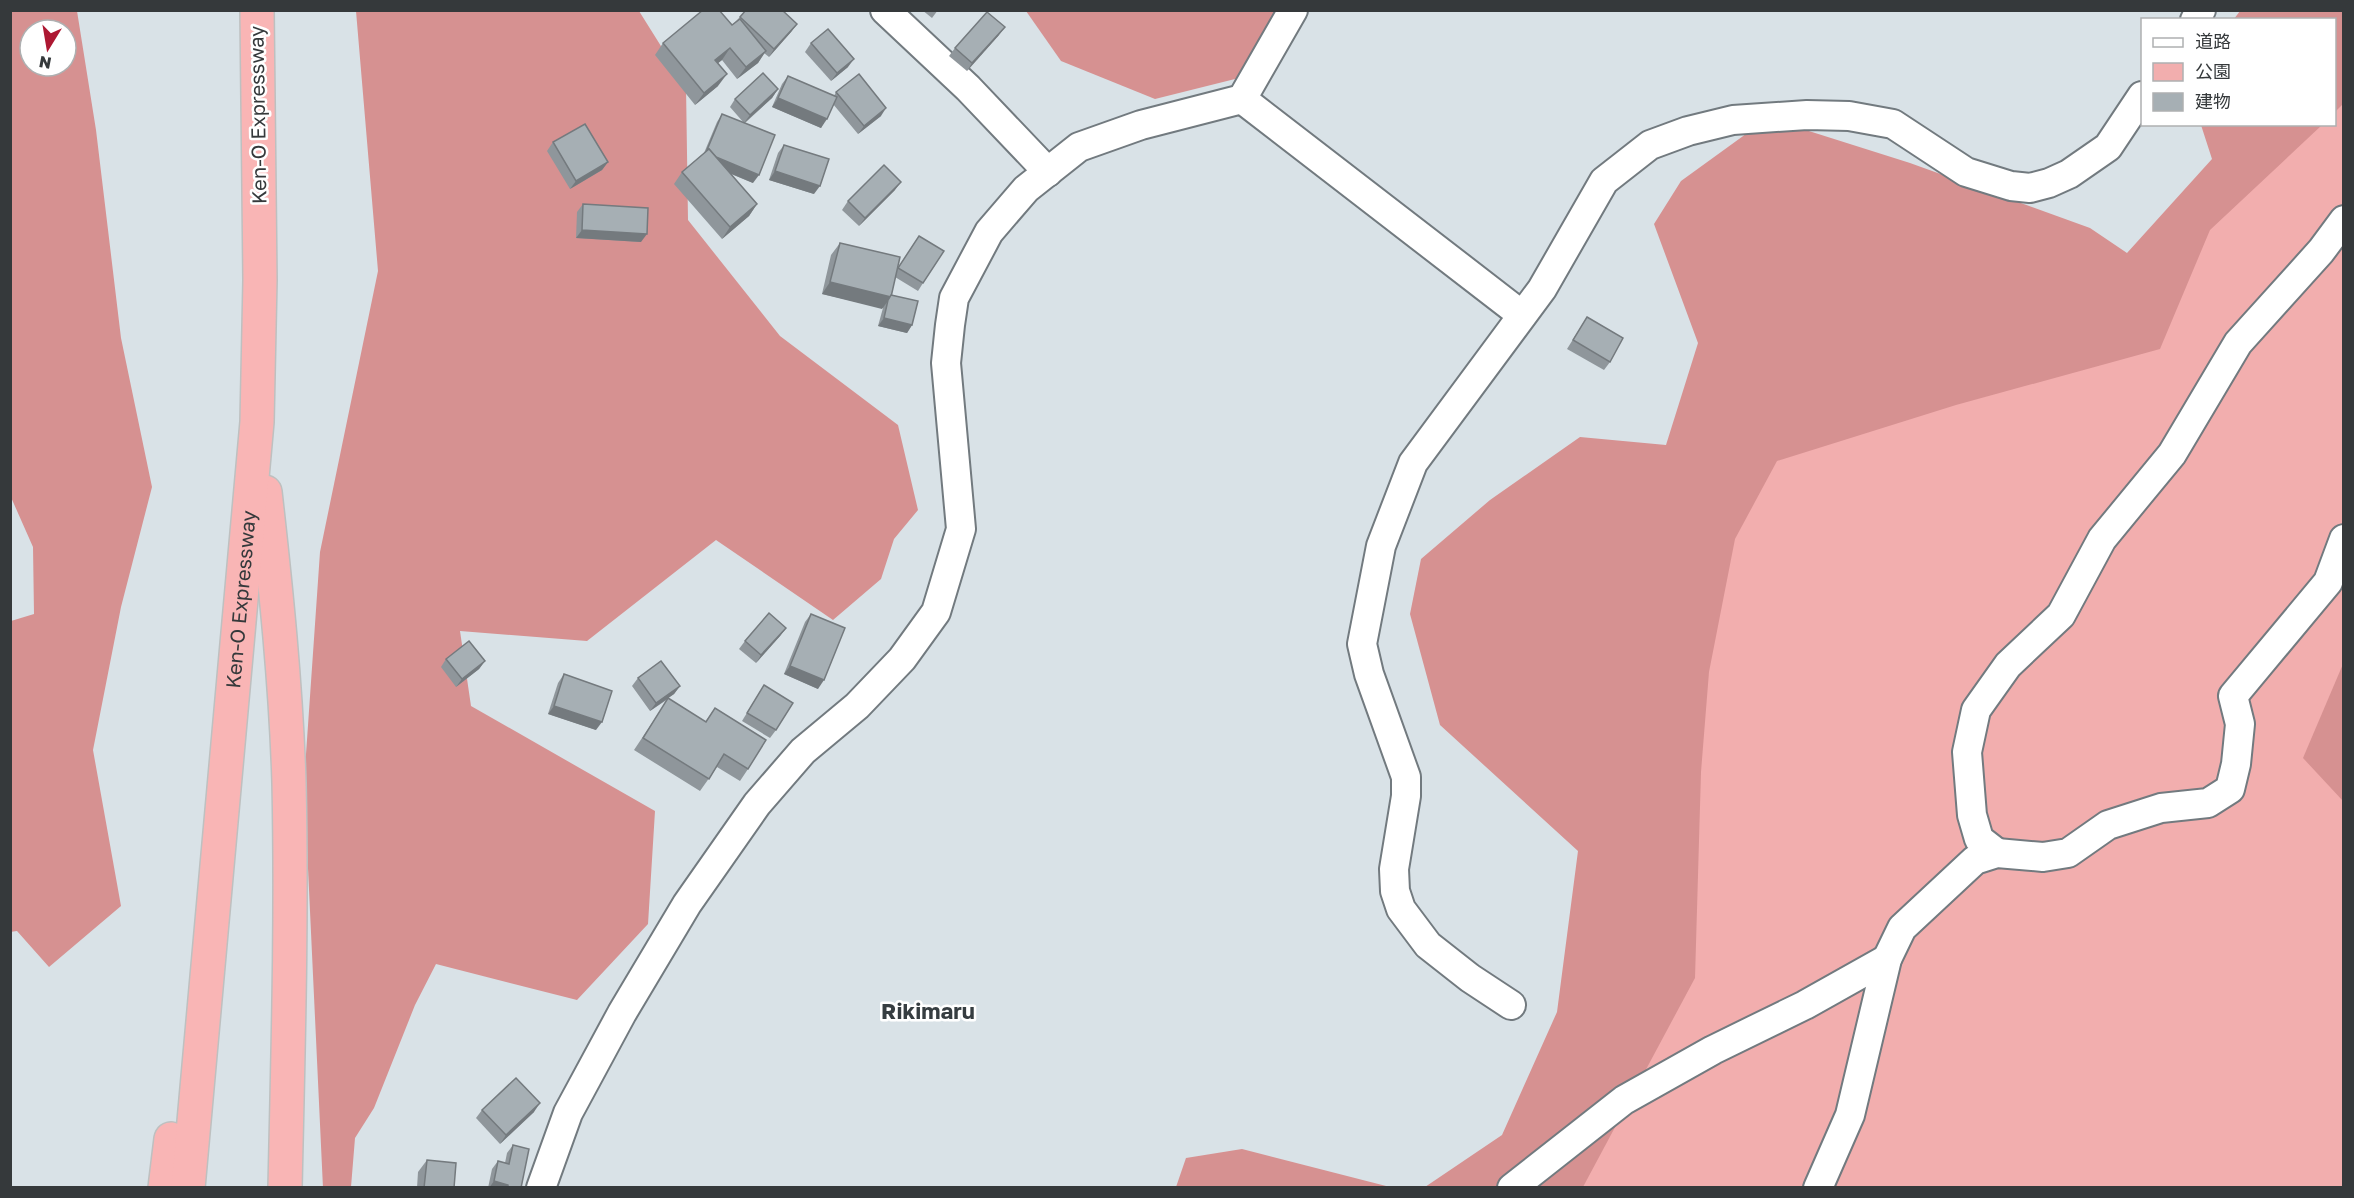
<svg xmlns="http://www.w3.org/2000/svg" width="2354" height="1198" viewBox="0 0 2354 1198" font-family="'Golos Text','Noto Sans JP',sans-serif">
<rect width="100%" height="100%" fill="#d9e2e7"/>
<path fill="#f2aeae" d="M 2343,11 L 2343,1187 L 1463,1188 L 1581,1090 L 1743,390 L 2139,296 L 2262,125 L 2334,124 L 2334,20 Z"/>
<g fill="#d69191" fill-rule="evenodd">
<path d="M 11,10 L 77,11 L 96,130 L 121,338 L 152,487 L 121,607 L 93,750 L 121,906 L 49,967 L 17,931 L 10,932 L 11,621 L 34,614 L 33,547 L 10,495 ZM 30,30 L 66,30 L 66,66 L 30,66 Z"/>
<path d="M 356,11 L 639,11 L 686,86 L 688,220 L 780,336 L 898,425 L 918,510 L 894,539 L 881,579 L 833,620 L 716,540 L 587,641 L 460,631 L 471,706 L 655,811 L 648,924 L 577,1000 L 436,964 L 415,1005 L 374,1108 L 355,1138 L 351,1187 L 323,1188 L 304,783 L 320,552 L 378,271 Z"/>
<path d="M 1026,11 L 1278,11 L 1247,76 L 1155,99 L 1061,61 Z"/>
<path d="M 2240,11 L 2343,11 L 2343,104 L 2335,112 L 2334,20 L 2234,19 Z"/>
<path d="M 1768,118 L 1910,163 L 2090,228 L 2127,253 L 2212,159 L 2201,125 L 2322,125 L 2210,230 L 2160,349 L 1956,405 L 1777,461 L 1735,539 L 1709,672 L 1701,772 L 1695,978 L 1583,1187 L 1425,1187 L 1502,1135 L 1557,1012 L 1578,851 L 1440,725 L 1410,614 L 1421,559 L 1490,500 L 1580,437 L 1666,445 L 1698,343 L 1654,224 L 1681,181 Z"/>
<path d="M 2343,664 L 2344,801 L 2343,801 L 2303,758 Z"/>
<path d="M 1242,1149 L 1390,1187 L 1176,1187 L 1186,1158 Z"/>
</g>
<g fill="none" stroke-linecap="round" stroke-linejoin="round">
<defs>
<g id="minor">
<path d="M 885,10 L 968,88 L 1048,172"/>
<path d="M 2195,20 L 2201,10"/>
<path d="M 1242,99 L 1522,315"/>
<path d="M 1997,853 L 1979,839 L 1972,815 L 1967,752 L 1976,710 L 2008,665 L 2061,615 L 2102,539 L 2172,454 L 2238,343 L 2321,251 L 2344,220"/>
<path d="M 1511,1005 L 1470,978 L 1428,945 L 1401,909 L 1395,891 L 1394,869 L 1406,796 L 1406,777 L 1369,674 L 1362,644 L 1381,546 L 1413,463 L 1542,289 L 1604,181 L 1650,145 L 1688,131 L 1733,120 L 1807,115 L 1849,116 L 1893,124 L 1966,172 L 2011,186 L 2030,188 L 2049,183 L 2069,174 L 2108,147 L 2142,96"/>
<path d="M 541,1188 L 568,1113 L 622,1013 L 687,904 L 757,804 L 803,751 L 857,706 L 902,659 L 936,612 L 961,529 L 946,363 L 950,325 L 954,298 L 989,232 L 1026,189 L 1079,147 L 1141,125 L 1242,99 L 1293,10"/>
<path d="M 1512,1188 L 1624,1100 L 1713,1050 L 1805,1005 L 1887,959"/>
<path d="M 1818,1188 L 1850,1115 L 1887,959 L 1902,928 L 1975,860 L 1997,853 L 2043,857 L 2068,853 L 2108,825 L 2161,808 L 2208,803 L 2230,789 L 2236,764 L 2240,724 L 2233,696 L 2328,582 L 2344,539"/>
</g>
<g id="highway">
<path d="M 265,492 C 276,589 286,686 289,783 C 292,918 288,1053 285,1188"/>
<path d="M 165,1188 L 171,1139"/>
<path id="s1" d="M 188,1188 L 257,422 L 260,280 L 257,10"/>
</g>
</defs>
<use href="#minor" stroke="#727a7f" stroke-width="32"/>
<use href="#highway" stroke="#bec0c0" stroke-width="36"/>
<use href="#minor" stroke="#fff" stroke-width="28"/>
<use href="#highway" stroke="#f9b5b5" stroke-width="33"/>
</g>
<g fill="#8f969b">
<path d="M 922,10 L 938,10 L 932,18 Z"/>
<path d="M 740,17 L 797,24 L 791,32 L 769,57 L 764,53 L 758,63 L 737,79 L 722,60 L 718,63 L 718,86 L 695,105 L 655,55 L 663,43 L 732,25 Z"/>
<path d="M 999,35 L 967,71 L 949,56 L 955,48 Z"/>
<path d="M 811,43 L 848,67 L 831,81 L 805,52 Z"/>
<path d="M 788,76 L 834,96 L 836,92 L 881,116 L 858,134 L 833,104 L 821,128 L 772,107 L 782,84 Z"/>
<path d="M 778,89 L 772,98 L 745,123 L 753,183 L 731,174 L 757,204 L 749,216 L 722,239 L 674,184 L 682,172 L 704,153 L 717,122 L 722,114 L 744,123 L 730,107 L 735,99 Z"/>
<path d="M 553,142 L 608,162 L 602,170 L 570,189 L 547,151 Z"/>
<path d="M 784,145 L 814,194 L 769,180 L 778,153 Z"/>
<path d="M 895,190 L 859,226 L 842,210 L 848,201 Z"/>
<path d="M 583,204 L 641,242 L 576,238 L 577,212 Z"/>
<path d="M 919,236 L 923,283 L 918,291 L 895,277 L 891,295 L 912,325 L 907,333 L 878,326 L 883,308 L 822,294 L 831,255 L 840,243 L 897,269 Z"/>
<path d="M 1587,317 L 1610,362 L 1604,370 L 1567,349 Z"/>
<path d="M 811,614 L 818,689 L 784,674 L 805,622 Z"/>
<path d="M 786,628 L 780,636 L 756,663 L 739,649 L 745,641 Z"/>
<path d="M 446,659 L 485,661 L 479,669 L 456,687 L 441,667 Z"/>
<path d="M 564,674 L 596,730 L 548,714 L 558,683 Z"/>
<path d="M 638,678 L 680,686 L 674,694 L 668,698 L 705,722 L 715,708 L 748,769 L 740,781 L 717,767 L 700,791 L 634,750 L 668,699 L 650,711 L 632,686 Z"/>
<path d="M 764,685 L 776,730 L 770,738 L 742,721 Z"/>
<path d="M 482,1110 L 534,1112 L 500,1144 L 476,1118 Z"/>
<path d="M 513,1145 L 521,1188 L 488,1188 L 492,1169 L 498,1161 L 505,1163 L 507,1153 Z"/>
<path d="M 427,1160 L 454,1188 L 417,1188 L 418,1172 Z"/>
</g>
<g fill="#747a7e">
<path d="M 797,24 L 791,32 L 769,57 L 774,49 Z"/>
<path d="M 1005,27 L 999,35 L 967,71 L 972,63 Z"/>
<path d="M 730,48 L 722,60 L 707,72 L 715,60 Z"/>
<path d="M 766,51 L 758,63 L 737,79 L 746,67 Z"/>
<path d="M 854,59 L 848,67 L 831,81 L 837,73 Z"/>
<path d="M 727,74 L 718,86 L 695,105 L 704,93 Z"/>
<path d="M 778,89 L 772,98 L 744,123 L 750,115 Z"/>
<path d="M 778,98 L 827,119 L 821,128 L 772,107 Z"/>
<path d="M 886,108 L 881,116 L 858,134 L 864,126 Z"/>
<path d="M 706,153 L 759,175 L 753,183 L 701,161 Z"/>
<path d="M 608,162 L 602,170 L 570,189 L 576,181 Z"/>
<path d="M 775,171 L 820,186 L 814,194 L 769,180 Z"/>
<path d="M 901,182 L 895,190 L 859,226 L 865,218 Z"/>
<path d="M 757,204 L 749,216 L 722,239 L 730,227 Z"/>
<path d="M 582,230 L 647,234 L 641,242 L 576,238 Z"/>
<path d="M 830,282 L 891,297 L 882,309 L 822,294 Z"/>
<path d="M 884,318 L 912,325 L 907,333 L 878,326 Z"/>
<path d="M 786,628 L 780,636 L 756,663 L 761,655 Z"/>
<path d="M 485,661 L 479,669 L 456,687 L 462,679 Z"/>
<path d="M 790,666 L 824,680 L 818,689 L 784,674 Z"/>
<path d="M 680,686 L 674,694 L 650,711 L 656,703 Z"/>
<path d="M 554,706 L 602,722 L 596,730 L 548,714 Z"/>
<path d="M 540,1103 L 534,1112 L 500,1144 L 506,1135 Z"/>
<path d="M 494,1181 L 508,1185 L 506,1188 L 489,1188 Z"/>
</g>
<g fill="#a6afb4" stroke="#747a7e" stroke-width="1.5">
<path d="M 703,10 L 719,10 L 732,25 L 740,19 L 766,51 L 746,67 L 730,48 L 715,60 L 727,74 L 704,93 L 663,43 Z"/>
<path d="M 746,10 L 782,10 L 797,24 L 774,49 L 740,17 Z"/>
<path d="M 987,12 L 1005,27 L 972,63 L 955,48 Z"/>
<path d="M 828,29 L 854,59 L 837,73 L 811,43 Z"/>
<path d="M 763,73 L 778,89 L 750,115 L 735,99 Z"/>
<path d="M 859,74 L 886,108 L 864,126 L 836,92 Z"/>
<path d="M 788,76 L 837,97 L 827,119 L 778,98 Z"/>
<path d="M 722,114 L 775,135 L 759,175 L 716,157 L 709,149 L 707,150 Z"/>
<path d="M 585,124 L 608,162 L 576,181 L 553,142 Z"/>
<path d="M 784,145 L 829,159 L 820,186 L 775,171 Z"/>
<path d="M 709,149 L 757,204 L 730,227 L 682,172 Z"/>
<path d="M 884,165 L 901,182 L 865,218 L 848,201 Z"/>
<path d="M 583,204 L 648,208 L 647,234 L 582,230 Z"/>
<path d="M 919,236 L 944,251 L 923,283 L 898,268 Z"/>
<path d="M 840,243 L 900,257 L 891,297 L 830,282 Z"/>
<path d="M 891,295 L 918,301 L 912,325 L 884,318 L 888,300 Z"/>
<path d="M 1587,317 L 1623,338 L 1610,362 L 1573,340 Z"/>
<path d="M 769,613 L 786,628 L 761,655 L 745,641 Z"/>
<path d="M 811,614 L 845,628 L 824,680 L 790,666 Z"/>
<path d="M 469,641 L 485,661 L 462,679 L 446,659 Z"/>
<path d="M 661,661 L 680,686 L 656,703 L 638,678 Z"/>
<path d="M 564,674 L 612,691 L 602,722 L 554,706 Z"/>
<path d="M 764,685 L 793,703 L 776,730 L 747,713 Z"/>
<path d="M 668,698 L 706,722 L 715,708 L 766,740 L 748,769 L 724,754 L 709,779 L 643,738 Z"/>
<path d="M 516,1078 L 540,1103 L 506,1135 L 482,1110 Z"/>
<path d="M 513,1145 L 529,1149 L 521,1188 L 508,1188 L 508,1185 L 494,1181 L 498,1161 L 509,1164 Z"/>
<path d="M 427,1160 L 456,1163 L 454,1188 L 424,1188 Z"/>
</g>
<g text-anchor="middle" stroke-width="5" stroke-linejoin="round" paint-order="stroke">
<g font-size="20" fill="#35393b" stroke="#fff">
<text transform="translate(258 115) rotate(-91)" y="7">Ken-O Expressway</text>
<text dy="7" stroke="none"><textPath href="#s1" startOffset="591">Ken-O Expressway</textPath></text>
</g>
<g font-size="22" font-weight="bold" fill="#363d41" stroke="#fff">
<text x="928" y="1019">Rikimaru</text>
</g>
</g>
<rect width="2354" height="1198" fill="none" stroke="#35393b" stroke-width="24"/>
<rect x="2141" y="18" width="195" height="108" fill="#ffffff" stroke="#aeb0b1" stroke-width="1.5"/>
<rect x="2153" y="38" width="30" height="9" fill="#ffffff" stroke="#aeb0b1" stroke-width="1.5"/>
<text x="2195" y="48" font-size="18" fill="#35393b">道路</text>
<rect x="2153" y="63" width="30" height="18" fill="#f2aeae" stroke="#aeb0b1" stroke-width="1.5"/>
<text x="2195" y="78" font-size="18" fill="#35393b">公園</text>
<rect x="2153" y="93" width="30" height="18" fill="#a6afb4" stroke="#aeb0b1" stroke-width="1.5"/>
<text x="2195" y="108" font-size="18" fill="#35393b">建物</text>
<g transform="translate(48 48) rotate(191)"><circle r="28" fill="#ffffff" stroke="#aeb0b1" stroke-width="1.5"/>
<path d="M0-4.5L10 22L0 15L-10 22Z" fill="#ad1832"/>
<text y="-9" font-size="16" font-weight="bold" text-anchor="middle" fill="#35393b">N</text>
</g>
</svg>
